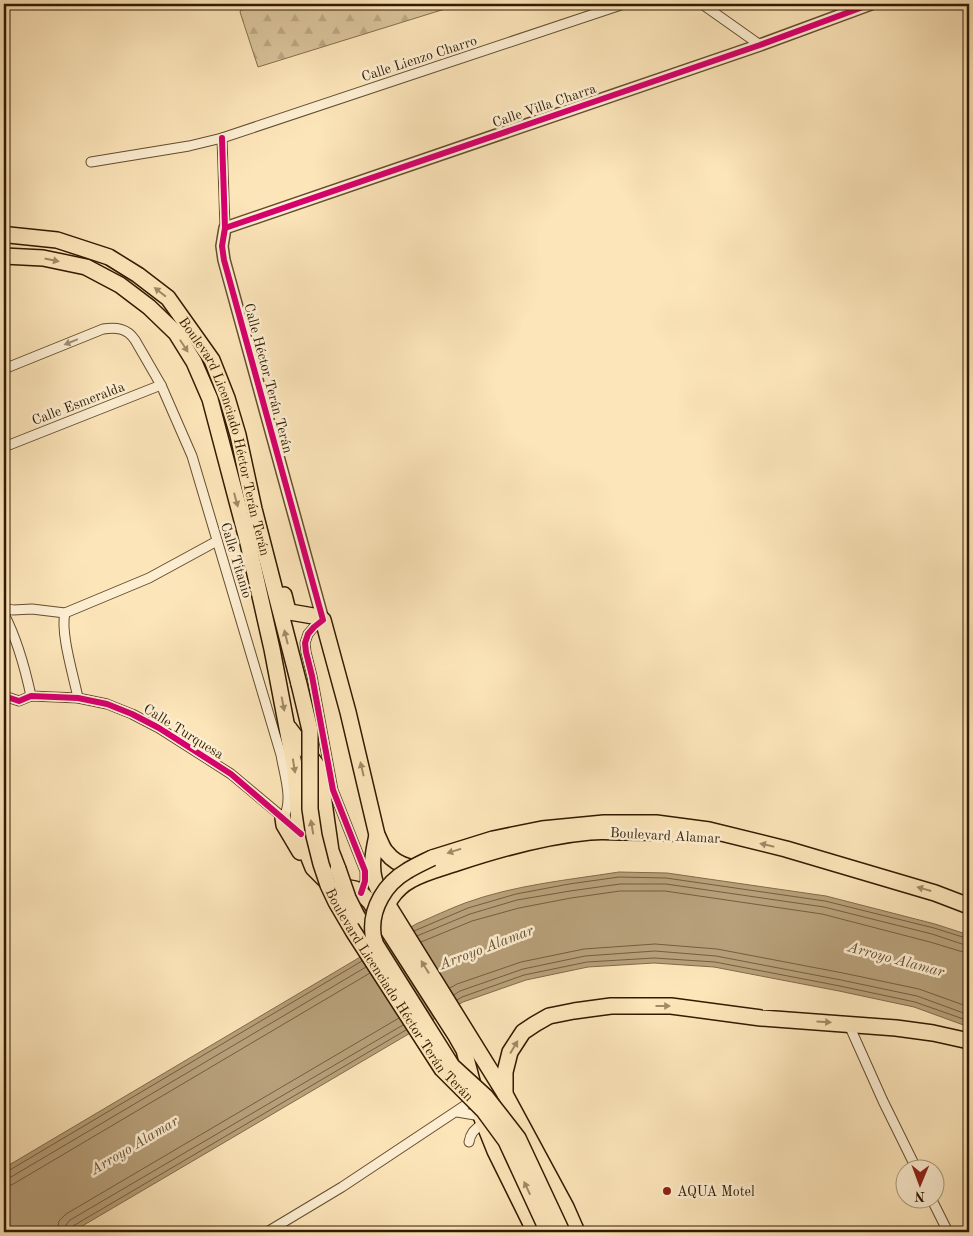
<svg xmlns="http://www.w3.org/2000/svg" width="973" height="1236" viewBox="0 0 973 1236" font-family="'Old Standard TT',serif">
<defs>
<pattern id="forest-firs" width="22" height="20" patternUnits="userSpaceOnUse" patternTransform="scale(1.25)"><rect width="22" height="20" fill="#d9c39a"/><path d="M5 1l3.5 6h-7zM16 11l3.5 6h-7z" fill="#bba783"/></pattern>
</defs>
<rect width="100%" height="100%" fill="#fce5b9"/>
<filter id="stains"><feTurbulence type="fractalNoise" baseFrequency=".004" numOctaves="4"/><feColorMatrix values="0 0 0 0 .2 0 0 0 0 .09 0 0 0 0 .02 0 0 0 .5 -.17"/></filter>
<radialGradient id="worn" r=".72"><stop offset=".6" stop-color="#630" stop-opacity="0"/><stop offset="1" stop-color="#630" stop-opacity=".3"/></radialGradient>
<path fill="url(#forest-firs)" stroke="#856f4d" d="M 243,4 L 461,4 L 258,67 L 240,12 Z"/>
<path fill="#b7a07a" stroke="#816b49" d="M 619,872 L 667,873 L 826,896 L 935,924 L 969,935 L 969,1027 L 914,1007 L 839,991 L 714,967 L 654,963 L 588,967 L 526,980 L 463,1002 L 72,1232 L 4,1232 L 4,1168 L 416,924 C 432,917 449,909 465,903 C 514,885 568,880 619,872 Z"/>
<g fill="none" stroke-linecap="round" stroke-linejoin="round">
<g stroke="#745e3d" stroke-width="1">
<path d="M 414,931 L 468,908 L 516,894 L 569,884 L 619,877 L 666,878 L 825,901 L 934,928 L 969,939"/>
<path d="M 417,936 L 470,914 L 517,900 L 570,891 L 620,884 L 666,884 L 824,907 L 932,934 L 965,945 L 969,946"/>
<path d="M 421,942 L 472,921 L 519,908 L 571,898 L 620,891 L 665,891 L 822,914 L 930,942 L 963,952 L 969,953"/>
<path d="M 450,988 L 457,984 L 521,962 L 584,949 L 655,944 L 717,949 L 843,973 L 919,989 L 969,1007"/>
<path d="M 454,995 L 460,991 L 523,969 L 585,956 L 655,951 L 716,956 L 841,980 L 917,996 L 969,1015"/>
<path d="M 457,1000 L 462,997 L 524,975 L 587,962 L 654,958 L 715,962 L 840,986 L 915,1002 L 969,1021"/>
<path d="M 4,1172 L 8,1171 L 362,961"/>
<path d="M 4,1178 L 11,1177 L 366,967"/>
<path d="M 4,1186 L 11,1185 L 15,1183 L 370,973"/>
<path d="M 57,1232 L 59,1221 L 66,1214 L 399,1018"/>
<path d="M 64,1232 L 66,1225 L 70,1220 L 403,1025"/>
<path d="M 70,1232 L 71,1229 L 73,1226 L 406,1030"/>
</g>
<defs>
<g id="minor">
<path d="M 702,4 L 760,45"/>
<path d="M 222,138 L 225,228"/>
<path d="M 91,162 L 189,146 L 222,138 L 624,4"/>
<path d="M 4,369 L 103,329 C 116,327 127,328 135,340 L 161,385 L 192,456 L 281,755 C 284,774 294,801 283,818"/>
<path d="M 4,447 L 161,385"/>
<path d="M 4,608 L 13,610 L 32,609 L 65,613 L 149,578 L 217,541"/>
<path d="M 65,613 C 60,633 74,677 78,698"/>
<path d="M 4,614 C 17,639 25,668 31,696"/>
<path d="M 323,620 L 314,627 L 308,634 L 305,643 L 306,652 L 312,676 L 333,790 L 365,871 L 365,881 L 361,893"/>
<path d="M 4,696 L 19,701 L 31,696 L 78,698 L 107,704 L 132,714 L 159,728 L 231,774 L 286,820"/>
<path d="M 849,1025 L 883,1101 L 916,1168"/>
<path d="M 457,1112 L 481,1116"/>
<path d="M 469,1142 C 471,1131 476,1129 484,1122"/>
<path d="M 931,1198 L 948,1232"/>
<path d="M 267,1232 L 342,1187 L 476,1098"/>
</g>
<path id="tertiary" d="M 323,620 L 224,260 L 222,246 L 225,228 L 760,45 L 871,4"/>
<g id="primary">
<path id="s1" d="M 4,236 L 9,235 L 57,240 L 109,257 L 138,275 L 168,298 L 212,360 L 227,398 L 238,435 L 254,509 L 299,684"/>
<path d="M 4,256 L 43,258 L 86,267 L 120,285 L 149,307 L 176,333 L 194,362 L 210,399 L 248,543 L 272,649 L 295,770 L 299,825 L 307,853 L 313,868 L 325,880 L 331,884 L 338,886 L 355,889 L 361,893 L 370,902 L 456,1036 L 464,1050 L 481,1116 L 495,1151 L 535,1232"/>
<path d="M 284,595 L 287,607 L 290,612 L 319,617 L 323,620 L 348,712 L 377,835 C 380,840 382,848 386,852 C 399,869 418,869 437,869"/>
<path d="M 289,728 L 318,767 L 321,781 L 331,851 L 338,869"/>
<path d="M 283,818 L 284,825 L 300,852"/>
<path d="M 377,835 C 373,854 369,871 378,889 L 505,1094"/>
<path d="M 357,916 L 376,945"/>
<path d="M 383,923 C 382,906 396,888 411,880 C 425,872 442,868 457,863 C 499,849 545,836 590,832 C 601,831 613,832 624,832 C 648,832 672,832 696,835"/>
</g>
<g id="trunk">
<path d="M 432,858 L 493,839 L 542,829 L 604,823 L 656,823 L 709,830 L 786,849 L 935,893 L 969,906"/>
<path d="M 577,1232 L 566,1207 L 505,1094 L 505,1072 L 510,1052 L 523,1032 L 535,1024 L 549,1016 L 574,1011 L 611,1006 L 671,1006 L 761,1018 L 896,1028 L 933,1033 L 969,1041"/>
</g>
</defs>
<use href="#minor" stroke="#644e2e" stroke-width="11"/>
<use href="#tertiary" stroke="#644e2e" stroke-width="14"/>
<use href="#primary" stroke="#311b00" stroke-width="18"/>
<use href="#trunk" stroke="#311b00" stroke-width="18"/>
<use href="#minor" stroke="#fdeed2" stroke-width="9"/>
<use href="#tertiary" stroke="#fdeed2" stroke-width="11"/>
<use href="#primary" stroke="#fce5b9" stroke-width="15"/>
<use href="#trunk" stroke="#fce5b9" stroke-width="15"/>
<defs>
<g id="primary-bridge">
<path id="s2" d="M 299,684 L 310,730 L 310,809 L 314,836 L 321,864 L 328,885 L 336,902 L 353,931 L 442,1069 L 484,1111 L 506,1141 L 548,1232"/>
<path d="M 338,869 L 348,898 L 357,916"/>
</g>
<path id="trunk-bridge" d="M 432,858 C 424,862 415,866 407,871 C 386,883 370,908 373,934 C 373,937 375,942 376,945 L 452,1066 L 486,1097 L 518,1138 L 562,1232"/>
</defs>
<use href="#primary-bridge" stroke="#311b00" stroke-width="18" stroke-linecap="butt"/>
<use href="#trunk-bridge" stroke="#311b00" stroke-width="18" stroke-linecap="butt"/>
<use href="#primary-bridge" stroke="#fce5b9" stroke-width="15"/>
<use href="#trunk-bridge" stroke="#fce5b9" stroke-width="15"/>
<defs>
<g id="cycleway">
<path d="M 222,138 L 225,228 L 222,246 L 224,260 L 323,620 L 314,627 L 308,634 L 305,643 L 306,652 L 312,676 L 333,790 L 365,871 L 365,881 L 361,893"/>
<path d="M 225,228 L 760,45 L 871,4"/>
<path d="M 4,696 L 19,701 L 31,696 L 78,698 L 107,704 L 132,714 L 159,728 L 231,774 L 301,834"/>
</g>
</defs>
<use href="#cycleway" stroke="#fdeed2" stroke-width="9"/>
<use href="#cycleway" stroke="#d6006c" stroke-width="6"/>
</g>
<defs><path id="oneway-solid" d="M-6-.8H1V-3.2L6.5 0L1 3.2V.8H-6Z" transform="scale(1.25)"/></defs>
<g fill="#a18a66">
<use href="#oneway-solid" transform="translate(52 260) rotate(12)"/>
<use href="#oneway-solid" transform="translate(160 292) rotate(-142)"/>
<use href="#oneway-solid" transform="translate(184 346) rotate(57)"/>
<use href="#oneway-solid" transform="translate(236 500) rotate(75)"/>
<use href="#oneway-solid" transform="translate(286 637) rotate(-104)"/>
<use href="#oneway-solid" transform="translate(283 704) rotate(79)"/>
<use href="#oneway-solid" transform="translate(294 766) rotate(81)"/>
<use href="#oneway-solid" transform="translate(362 769) rotate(-103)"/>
<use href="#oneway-solid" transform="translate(312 827) rotate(-100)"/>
<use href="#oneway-solid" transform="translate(767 845) rotate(-167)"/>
<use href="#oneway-solid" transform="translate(454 851) rotate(163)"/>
<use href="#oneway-solid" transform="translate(924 889) rotate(-164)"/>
<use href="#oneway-solid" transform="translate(425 967) rotate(-122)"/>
<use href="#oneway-solid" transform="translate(663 1006)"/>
<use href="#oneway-solid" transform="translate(824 1022) rotate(3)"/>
<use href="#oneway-solid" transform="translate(514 1047) rotate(-59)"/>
<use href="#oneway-solid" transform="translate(527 1188) rotate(-115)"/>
</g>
<use fill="#a18f74" href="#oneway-solid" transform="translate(71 342) rotate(158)"/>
<circle fill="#8f2418" stroke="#fdeed2" stroke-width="2" cx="667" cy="1191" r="5"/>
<g text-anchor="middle" stroke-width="5" stroke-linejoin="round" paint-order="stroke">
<g font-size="14" fill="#311b00" stroke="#fdeed2">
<text transform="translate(419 58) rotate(-18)" y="5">Calle Lienzo Charro</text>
<text transform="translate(544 105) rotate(-19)" y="5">Calle Villa Charra</text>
<text transform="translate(269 378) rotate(75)" y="5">Calle Héctor Terán Terán</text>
<text transform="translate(78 403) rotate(-21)" y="5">Calle Esmeralda</text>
<text dy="5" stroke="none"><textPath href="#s1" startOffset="332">Boulevard Licenciado Héctor Terán Terán</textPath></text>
<text transform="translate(237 560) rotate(73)" y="5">Calle Titanio</text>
<text transform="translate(184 731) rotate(32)" y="5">Calle Turquesa</text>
<text transform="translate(665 835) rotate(3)" y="5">Boulevard Alamar</text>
<text dy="5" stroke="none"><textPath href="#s2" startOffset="336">Boulevard Licenciado Héctor Terán Terán</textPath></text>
</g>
<g font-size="14" fill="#311b00" stroke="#fdeed2" text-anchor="start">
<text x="677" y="1196">AQUA Motel</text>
</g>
<g font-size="15" font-style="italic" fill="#675031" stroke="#fdeed2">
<text transform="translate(486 947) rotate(-21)" y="5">Arroyo Alamar</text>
<text transform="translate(896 959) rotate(15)" y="5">Arroyo Alamar</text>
<text transform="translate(134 1145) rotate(-31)" y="5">Arroyo Alamar</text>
</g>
</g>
<rect width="973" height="1236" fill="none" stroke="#fce5b9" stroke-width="20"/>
<rect x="5" y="5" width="963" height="1226" fill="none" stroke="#311b00" stroke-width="2.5"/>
<rect x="10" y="10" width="953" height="1216" fill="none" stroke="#311b00"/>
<g transform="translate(920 1184) rotate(181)"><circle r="24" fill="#fdeed2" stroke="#ab9a7e"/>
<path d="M0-4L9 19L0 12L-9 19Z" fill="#8f2418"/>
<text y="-8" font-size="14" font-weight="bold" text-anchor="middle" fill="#311b00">N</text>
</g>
<rect width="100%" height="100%" filter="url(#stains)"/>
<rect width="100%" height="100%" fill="url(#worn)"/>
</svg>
